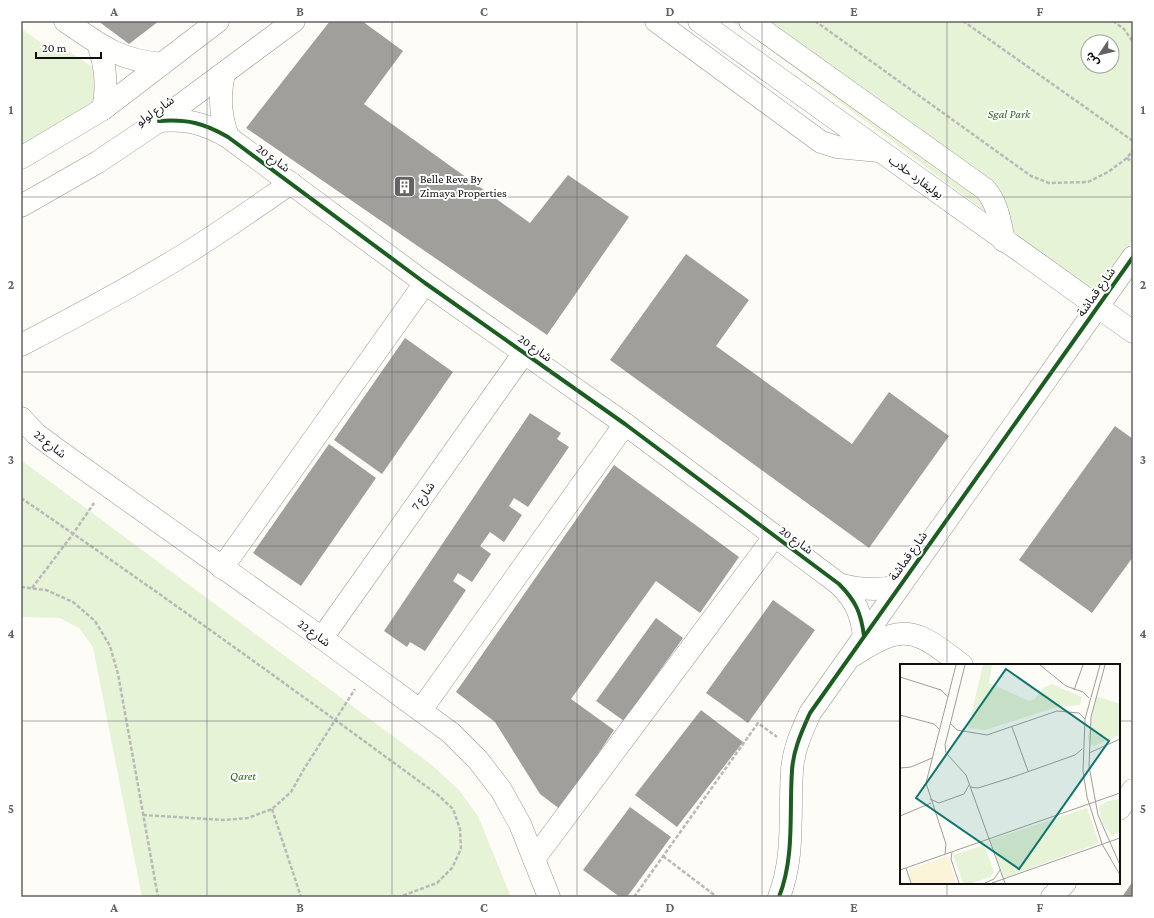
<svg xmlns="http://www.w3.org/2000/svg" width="1154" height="918" viewBox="0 0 1154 918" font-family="'Crimson Pro','Noto Sans Arabic',serif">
<rect width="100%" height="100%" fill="#fdfcf7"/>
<g fill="#e7f3d7" fill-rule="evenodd">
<path d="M 732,21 L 1133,21 L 1133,240 L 1095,294 ZM 1088,42 L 1112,42 L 1112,66 L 1088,66 Z"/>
<path d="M 21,29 L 57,53 L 68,51 L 91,66 L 99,81 L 99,101 L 21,155 Z"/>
<path d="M 21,460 L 432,765 L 459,790 L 478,816 L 511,897 L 142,897 L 93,647 L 79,628 L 60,618 L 21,617 Z"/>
</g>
<g fill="#a19f9c">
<path d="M 98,21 L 159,21 L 129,44 Z"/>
<path d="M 330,21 L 362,21 L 403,51 L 364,104 L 530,223 L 568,175 L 629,217 L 547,335 L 246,128 Z"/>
<path d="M 686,254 L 749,300 L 716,346 L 852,444 L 889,392 L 949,436 L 869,548 L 610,360 Z"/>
<path d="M 405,338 L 453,372 L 382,474 L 334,440 Z"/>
<path d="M 530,413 L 561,433 L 557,439 L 569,447 L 528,507 L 514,498 L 509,506 L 522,515 L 504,542 L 490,532 L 480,546 L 491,554 L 472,582 L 458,573 L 453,581 L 466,590 L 425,651 L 410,642 L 407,647 L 384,631 Z"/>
<path d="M 1115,426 L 1133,439 L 1133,557 L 1092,613 L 1019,560 Z"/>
<path d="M 329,444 L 376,478 L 301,586 L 253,553 Z"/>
<path d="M 614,465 L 739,557 L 700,613 L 656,581 L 571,699 L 614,730 L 561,810 L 540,794 L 495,722 L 456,692 Z"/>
<path d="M 773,600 L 815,630 L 748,723 L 706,693 Z"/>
<path d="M 656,618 L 683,638 L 624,721 L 596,701 Z"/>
<path d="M 701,710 L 743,742 L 677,827 L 635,795 Z"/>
<path d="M 630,807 L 671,837 L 627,897 L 620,897 L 583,870 Z"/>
<path d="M 1133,881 L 1133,897 L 1122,897 Z"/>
</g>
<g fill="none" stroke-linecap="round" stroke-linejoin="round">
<defs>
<g id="minor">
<path d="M 65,21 C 100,45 118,60 162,64"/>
<path d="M 656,21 L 821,142 L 837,147 L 879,151"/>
<path d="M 699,21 L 1133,332"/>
<path d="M 750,21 L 985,189 C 998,204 1000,222 1004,241"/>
<path d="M 98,44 C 106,66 108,86 103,109"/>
<path d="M 224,73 C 219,98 220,114 228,137"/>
<path d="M 159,121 C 187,119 204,123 228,137 L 425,283 L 625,424 L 839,584 C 856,601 861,613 864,636"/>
<path d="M 21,158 L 103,109 L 218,21"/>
<path d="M 21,206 L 98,162 L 159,121 L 294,21"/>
<path d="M 21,345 C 77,316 133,286 187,253 C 222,231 256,207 291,183"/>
<path d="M 21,418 L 36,434 L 59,451 L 322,638 L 451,733 L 478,760 L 501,790 L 520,824 L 549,897"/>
<path d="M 222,568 L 425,283"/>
<path d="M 839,584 C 860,590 878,591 899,586"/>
<path d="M 322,638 L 524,353"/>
<path d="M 854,655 C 865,648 877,640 890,636 C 918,626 941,650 962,665"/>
<path d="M 421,710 L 625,424"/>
<path d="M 1119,809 L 1133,790"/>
<path d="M 534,859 L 774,537"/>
<path d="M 779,897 C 795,856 789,813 792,771 C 793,750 802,731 810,713 L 1133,257"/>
<path d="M 1052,897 L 1065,883"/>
</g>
</defs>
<use href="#minor" stroke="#979795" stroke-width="23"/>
<g stroke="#b9b9b8" stroke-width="2.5" stroke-dasharray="4 2" stroke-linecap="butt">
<path d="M 815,21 L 1031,176 L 1049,183 L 1088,182 L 1108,172 L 1127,158 L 1133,150"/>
<path d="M 963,21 L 1133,141"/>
<path d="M 1113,21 L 1124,29 L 1133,42"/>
<path d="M 1127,158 L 1133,163"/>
<path d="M 21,498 C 162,594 300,694 438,795 L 453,809 L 460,829 L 461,849 L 452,868 L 437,883 L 399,897"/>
<path d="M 21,587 L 46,590 L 73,602 L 95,621 L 110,646 L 118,674 L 158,897"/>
<path d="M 32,588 L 73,534 L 94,503"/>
<path d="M 272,809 L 301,897"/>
<path d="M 143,815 L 223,820 L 248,818 L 272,809 L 291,792 L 304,769 L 355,689"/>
<path d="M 663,856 L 717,897"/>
<path d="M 634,897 L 758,723 L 777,737"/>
</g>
<use href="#minor" stroke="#fffffe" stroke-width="22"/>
<defs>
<g id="cycleway">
<path d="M 159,121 C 187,119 204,123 228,137 L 425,283 L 625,424 L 839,584 C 856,601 861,613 864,636"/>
<path d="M 779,897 C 795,856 789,813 792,771 C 793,750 802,731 810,713 L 1133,257"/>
</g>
</defs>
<use href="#cycleway" stroke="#fff" stroke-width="6"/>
<use href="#cycleway" stroke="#1b5e20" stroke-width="4"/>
</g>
<path fill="none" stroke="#646362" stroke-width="1" stroke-opacity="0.55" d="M 207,21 L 207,897M 392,21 L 392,897M 577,21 L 577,897M 762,21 L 762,897M 947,21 L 947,665M 21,197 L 1133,197M 21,372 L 1133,372M 21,546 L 1133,546M 21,721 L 901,721M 1119,721 L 1133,721M 947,883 L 947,897"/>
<defs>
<symbol id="building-square" viewBox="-11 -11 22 22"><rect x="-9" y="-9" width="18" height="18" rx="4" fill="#646362" stroke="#fff"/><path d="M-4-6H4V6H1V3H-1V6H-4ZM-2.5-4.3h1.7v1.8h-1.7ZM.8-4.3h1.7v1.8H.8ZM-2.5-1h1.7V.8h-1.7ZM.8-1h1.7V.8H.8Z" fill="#fff"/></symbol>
</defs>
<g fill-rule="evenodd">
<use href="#building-square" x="392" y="174" width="25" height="25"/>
</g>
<g text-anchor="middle" stroke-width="4" stroke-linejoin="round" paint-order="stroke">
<g font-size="12" fill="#111" stroke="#fff">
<text transform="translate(155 111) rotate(-35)" y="4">شارع لولو</text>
<text transform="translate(273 158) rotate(36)" y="4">شارع 20</text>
<text transform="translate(916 177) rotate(36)" y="4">بوليفارد حلاب</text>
<text transform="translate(1096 292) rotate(-55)" y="4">شارع قماشة</text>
<text transform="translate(535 348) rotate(35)" y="4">شارع 20</text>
<text transform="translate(50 444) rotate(38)" y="4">شارع 22</text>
<text transform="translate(423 496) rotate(-55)" y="4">شارع 7</text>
<text transform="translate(796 540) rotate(36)" y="4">شارع 20</text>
<text transform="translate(908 556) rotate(-55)" y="4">شارع قماشة</text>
<text transform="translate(314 633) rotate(36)" y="4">شارع 22</text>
</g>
<g font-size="12" font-style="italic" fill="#2f6b1f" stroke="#fff">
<text x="1009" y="118">Sgal Park</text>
<text x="243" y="780">Qaret</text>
</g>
<g font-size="12" fill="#111" stroke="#fff" text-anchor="start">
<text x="420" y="183">Belle Reve By<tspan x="420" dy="14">Zimaya Properties</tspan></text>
</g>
</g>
<g transform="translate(900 664)">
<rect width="220" height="220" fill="#fdfcf7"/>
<path d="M 83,1 L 92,1 L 89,19 L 129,37 L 135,35 L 143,24 L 152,20 L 182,33 L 180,41 L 157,43 L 85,66 L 68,64 ZM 196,32 L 220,40 L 220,71 L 194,82 L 189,80 L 188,72 ZM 220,135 L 220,168 L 212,172 L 202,159 L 203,156 L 201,157 L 199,142 L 208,137 ZM 187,144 L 199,179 L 104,214 L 90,176 ZM 84,181 L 94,208 L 90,213 L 73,219 L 63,219 L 53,191 Z" fill="#e7f3d7"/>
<path d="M 48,192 L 56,219 L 10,219 L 9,205 Z" fill="#fcf4d9"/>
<path fill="none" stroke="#9f9e9b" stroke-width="1" d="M 65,1 L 45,81 L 46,89 L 66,111 L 105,219M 140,1 L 166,22 L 183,28 L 189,34M 200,1 L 185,55 L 183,107 L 187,133 L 202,180 L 220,211M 205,1 L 191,53 L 189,102 L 198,151 L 220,201M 0,13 L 41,26 L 48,33M 174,26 L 183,1M 0,51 L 34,60 L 40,66M 51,60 L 57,66 L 87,71 L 157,47 L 179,49 L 185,55M 112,63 L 128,107M 189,89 L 220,75M 0,104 L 11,103 L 32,94M 70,123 L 78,124 L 113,113 L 175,91 L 182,85M 30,135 L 39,139 L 64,130 L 69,121M 0,152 L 31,139M 52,188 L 51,195 L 59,219M 45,190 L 46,180 L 26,119 L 56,1M 6,204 L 11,219M 0,206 L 220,129M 85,219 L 94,215 L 100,206M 92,219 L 220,174"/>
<path fill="#0f766e" fill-opacity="0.15" stroke="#0f766e" stroke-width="2" d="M 106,5 L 209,77 L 119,205 L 16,134 Z"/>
<rect width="220" height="220" fill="none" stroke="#111" stroke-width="2"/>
</g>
<rect width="1154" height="918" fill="none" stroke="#ffffff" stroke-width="44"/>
<g transform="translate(1100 54) rotate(235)"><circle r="19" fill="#ffffff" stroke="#a0a0a0"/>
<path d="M0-3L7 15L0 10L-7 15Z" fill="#646362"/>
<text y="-6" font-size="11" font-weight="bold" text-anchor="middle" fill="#111111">ش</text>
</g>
<path d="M36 52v6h65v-6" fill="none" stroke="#111111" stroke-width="2"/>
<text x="42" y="52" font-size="12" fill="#111111" stroke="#ffffff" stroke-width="3" paint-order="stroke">20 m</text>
<rect x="22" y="22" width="1110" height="874" fill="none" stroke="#646362" stroke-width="1.5"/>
<g font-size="13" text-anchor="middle" font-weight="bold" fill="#646362">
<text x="114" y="16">A</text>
<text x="300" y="16">B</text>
<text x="484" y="16">C</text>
<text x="670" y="16">D</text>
<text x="854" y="16">E</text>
<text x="1040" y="16">F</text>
<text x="11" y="114">1</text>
<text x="1143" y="114">1</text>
<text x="11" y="289">2</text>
<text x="1143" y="289">2</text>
<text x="11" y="464">3</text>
<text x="1143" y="464">3</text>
<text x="11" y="638">4</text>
<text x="1143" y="638">4</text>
<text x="11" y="813">5</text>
<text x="1143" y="813">5</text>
<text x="114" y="912">A</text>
<text x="300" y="912">B</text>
<text x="484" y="912">C</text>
<text x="670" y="912">D</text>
<text x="854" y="912">E</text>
<text x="1040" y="912">F</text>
</g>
</svg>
